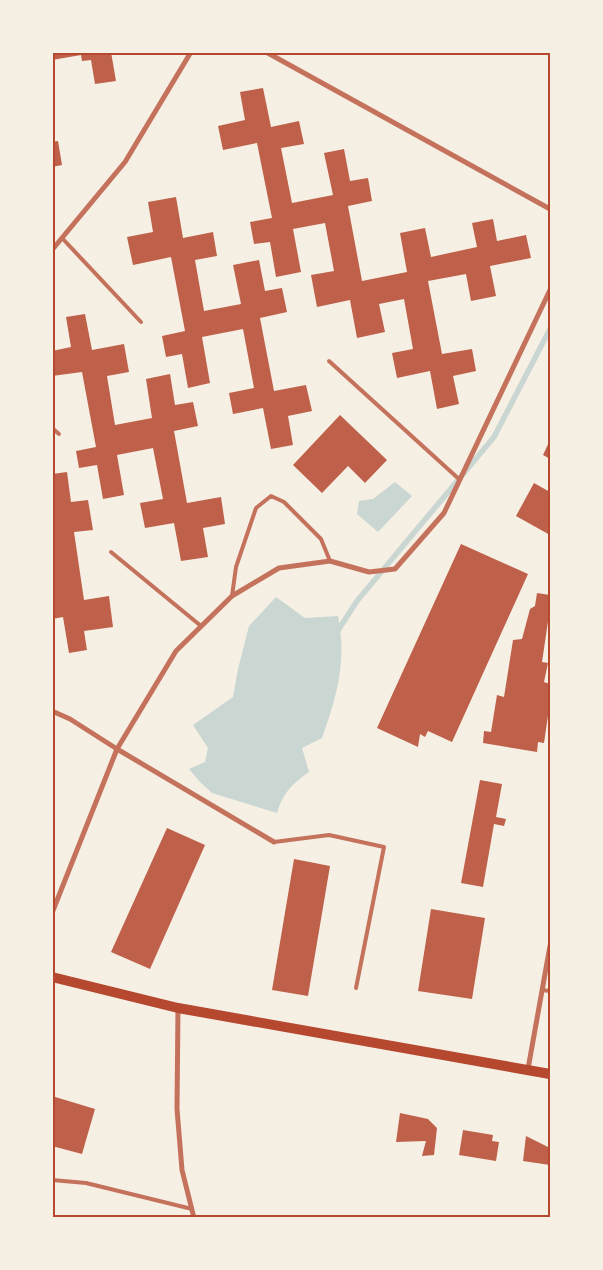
<svg xmlns="http://www.w3.org/2000/svg" width="603" height="1270" viewBox="0 0 603 1270" font-family="'Noto Sans',sans-serif">
<rect width="100%" height="100%" fill="#f6efe4"/>
<g fill="#c9d6d2">
<path d="M 395,482 L 412,496 L 378,532 L 357,514 L 359,501 L 373,499 Z"/>
<path d="M 276,597 L 305,618 L 338,616 C 347,660 337,696 322,738 L 302,748 L 309,772 C 292,784 283,793 277,813 L 212,793 L 200,782 L 189,769 L 205,762 L 208,748 L 193,725 L 233,697 L 238,669 L 249,626 Z"/>
</g>
<g fill="none" stroke-linecap="round" stroke-linejoin="round">
<path stroke="#c9d6d2" stroke-width="5.5" d="M 337,632 L 357,601 L 494,437 L 550,329"/>
</g>
<g fill="#bf614a">
<path d="M 52,52 L 111,52 L 116,81 L 95,84 L 91,60 L 82,61 L 81,55 L 52,60 Z"/>
<path d="M 263,88 L 271,127 L 299,121 L 304,144 L 281,148 L 292,203 L 333,195 L 324,153 L 344,149 L 350,181 L 368,178 L 372,201 L 348,206 L 362,281 L 407,272 L 400,233 L 425,228 L 431,257 L 477,247 L 472,223 L 493,219 L 497,241 L 526,235 L 531,258 L 490,266 L 496,296 L 471,301 L 466,274 L 428,281 L 442,354 L 472,349 L 476,371 L 453,376 L 459,404 L 437,409 L 430,371 L 397,378 L 392,353 L 413,349 L 404,299 L 379,304 L 385,332 L 357,338 L 350,300 L 317,307 L 311,275 L 334,271 L 325,223 L 293,229 L 301,272 L 276,277 L 270,242 L 254,244 L 250,222 L 272,218 L 257,143 L 223,150 L 218,126 L 245,120 L 240,92 Z"/>
<path d="M 58,141 L 62,165 L 52,167 L 52,142 Z"/>
<path d="M 176,197 L 183,238 L 213,232 L 217,256 L 195,260 L 204,311 L 241,304 L 233,265 L 259,260 L 265,291 L 282,288 L 287,312 L 260,318 L 274,391 L 306,385 L 312,411 L 288,416 L 293,445 L 271,449 L 263,408 L 233,414 L 229,393 L 254,388 L 243,329 L 202,337 L 210,383 L 188,388 L 182,354 L 166,357 L 162,336 L 185,331 L 171,257 L 133,265 L 127,237 L 153,232 L 148,202 Z"/>
<path d="M 85,314 L 92,350 L 124,344 L 129,372 L 107,376 L 115,425 L 152,418 L 146,379 L 170,374 L 175,405 L 193,402 L 198,426 L 174,431 L 187,503 L 221,497 L 225,524 L 203,528 L 208,557 L 181,561 L 174,523 L 145,528 L 140,503 L 163,499 L 153,448 L 117,455 L 124,495 L 103,499 L 97,465 L 79,468 L 76,451 L 96,447 L 82,372 L 52,376 L 52,351 L 71,347 L 66,317 Z"/>
<path d="M 340,415 L 387,460 L 365,483 L 348,466 L 322,493 L 293,465 Z"/>
<path d="M 550,440 L 550,459 L 543,455 Z"/>
<path d="M 67,472 L 71,502 L 88,500 L 93,530 L 74,532 L 84,600 L 109,596 L 113,627 L 84,631 L 87,650 L 69,653 L 63,617 L 52,619 L 52,597 L 55,597 L 52,578 L 52,474 Z"/>
<path d="M 534,483 L 550,492 L 550,535 L 516,516 Z"/>
<path d="M 461,544 L 528,574 L 452,742 L 428,731 L 425,737 L 420,734 L 418,747 L 377,728 Z"/>
<path d="M 537,593 L 550,595 L 550,608 L 542,662 L 548,663 L 544,682 L 550,684 L 550,702 L 544,743 L 538,742 L 537,752 L 483,743 L 484,731 L 491,732 L 497,695 L 504,697 L 513,640 L 522,639 L 530,609 L 535,606 Z"/>
<path d="M 480,780 L 502,784 L 496,817 L 506,819 L 504,826 L 494,824 L 483,887 L 461,883 Z"/>
<path d="M 167,828 L 205,845 L 150,969 L 111,952 Z"/>
<path d="M 294,859 L 330,866 L 308,996 L 272,990 Z"/>
<path d="M 431,909 L 485,918 L 472,999 L 418,991 Z"/>
<path d="M 52,1096 L 95,1109 L 82,1154 L 52,1146 Z"/>
<path d="M 400,1113 L 428,1119 L 437,1128 L 434,1155 L 422,1156 L 426,1141 L 396,1142 Z"/>
<path d="M 463,1130 L 493,1135 L 492,1141 L 499,1142 L 496,1161 L 459,1155 Z"/>
<path d="M 526,1136 L 550,1148 L 550,1165 L 523,1161 Z"/>
</g>
<g fill="none" stroke-linecap="round" stroke-linejoin="round">
<g stroke="#c5725c" stroke-width="4">
<path d="M 62,238 L 141,322"/>
<path d="M 329,361 L 460,480"/>
<path d="M 52,428 L 59,434"/>
<path d="M 111,552 L 201,626"/>
<path d="M 232,596 L 236,567 L 256,508 L 271,496 L 284,502 L 321,539 L 330,561"/>
<path d="M 274,842 L 329,835 L 384,847 L 356,988"/>
<path d="M 542,990 L 550,991"/>
<path d="M 52,1180 L 86,1183 L 192,1209"/>
</g>
<g stroke="#c5725c" stroke-width="5">
<path d="M 266,52 L 550,209"/>
<path d="M 52,250 L 125,162 L 191,52"/>
<path d="M 52,711 L 70,719 L 117,749 L 274,842"/>
<path d="M 52,913 L 117,749 L 176,651 L 232,596 L 279,568 L 330,561 L 369,572 L 395,569 L 444,513 L 550,290"/>
<path d="M 178,1008 L 177,1109 L 182,1170 L 194,1218"/>
<path d="M 528,1069 L 550,946"/>
</g>
<path stroke="#b5482f" stroke-width="10" d="M 52,977 L 178,1008 L 550,1074"/>
</g>
<rect width="603" height="1270" fill="none" stroke="#f6efe4" stroke-width="108"/>
<rect x="54" y="54" width="495" height="1162" fill="none" stroke="#b5482f" stroke-width="2"/>
</svg>
